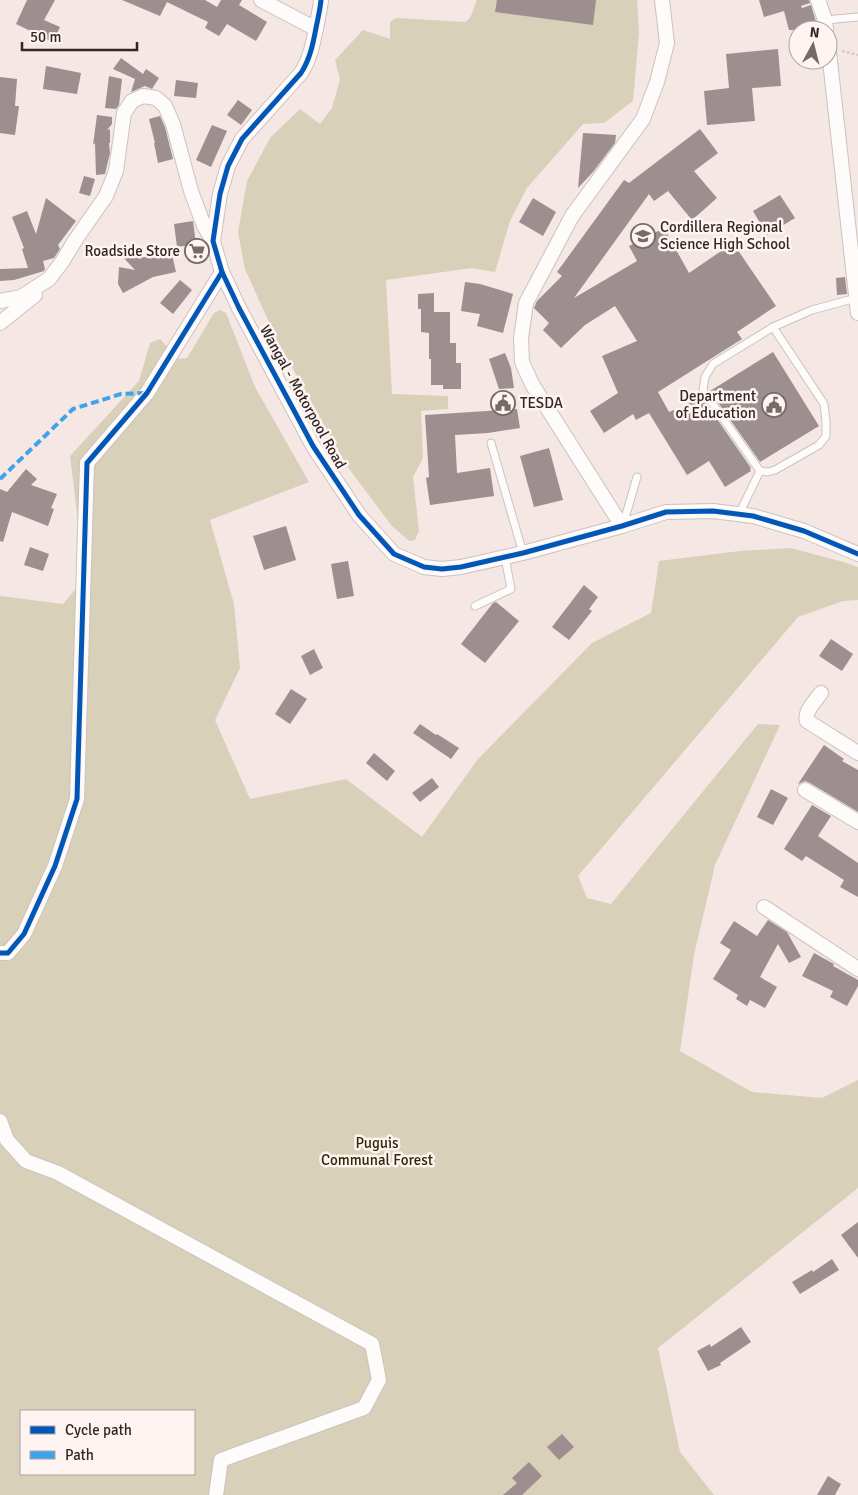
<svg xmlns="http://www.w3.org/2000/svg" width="858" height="1495" viewBox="0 0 858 1495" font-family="Signika,sans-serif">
<rect width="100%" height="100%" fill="#f5e7e3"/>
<g fill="#d8d0b8" fill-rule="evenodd">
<path d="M 477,0 L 637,0 L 639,33 L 633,101 L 604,123 L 583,124 L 527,188 L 510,221 L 495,272 L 472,268 L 386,280 L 392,394 L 448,396 L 448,409 L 421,411 L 423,458 L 413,477 L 419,531 L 415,540 L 409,541 L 392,526 L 347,466 L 277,340 L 245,269 L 238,232 L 247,181 L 270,138 L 300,109 L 320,124 L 332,108 L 340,80 L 335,60 L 363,30 L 390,39 L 390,22 L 396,18 L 466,22 L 471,16 Z"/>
<path d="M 220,310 L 226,313 L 255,387 L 309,482 L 210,520 L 234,604 L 240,668 L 215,720 L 250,799 L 346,779 L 422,837 L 478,759 L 592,643 L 651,613 L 659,561 L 740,551 L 790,548 L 840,561 L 858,567 L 858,600 L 843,601 L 798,617 L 578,876 L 587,898 L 611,904 L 758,724 L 780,725 L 715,865 L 694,955 L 680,1051 L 752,1092 L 822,1098 L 858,1080 L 858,1188 L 658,1348 L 680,1452 L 714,1495 L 0,1495 L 0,596 L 63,604 L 85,578 L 70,456 L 139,381 L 150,343 L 160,339 L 179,359 L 187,358 L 214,313 ZM 21,1411 L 194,1411 L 194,1474 L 21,1474 Z"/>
</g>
<g fill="#9d8e8f">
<path d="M 27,0 L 55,0 L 44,20 L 60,27 L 53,42 L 16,24 Z"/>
<path d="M 122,0 L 205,0 L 217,7 L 221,0 L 242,0 L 239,5 L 267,22 L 256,41 L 227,24 L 219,36 L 205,28 L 208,22 L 167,2 L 160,16 Z"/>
<path d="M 497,0 L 596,0 L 593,25 L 495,12 Z"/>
<path d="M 759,0 L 809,0 L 810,3 L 801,6 L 802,8 L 811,5 L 816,22 L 817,30 L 789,30 L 784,11 L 764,17 Z"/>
<path d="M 778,49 L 781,86 L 752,88 L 755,121 L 707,125 L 704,91 L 729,88 L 726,54 Z"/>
<path d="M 121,58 L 143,74 L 146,69 L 159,78 L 152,89 L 145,86 L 131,92 L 135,79 L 113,69 Z"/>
<path d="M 46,66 L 81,73 L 77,94 L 43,89 Z"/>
<path d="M 109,76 L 122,79 L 119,105 L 116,109 L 105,108 Z"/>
<path d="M 0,77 L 17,79 L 15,106 L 19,106 L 15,135 L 0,133 Z"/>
<path d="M 176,80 L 198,83 L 196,98 L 174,96 Z"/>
<path d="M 238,100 L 252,110 L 241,125 L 227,115 Z"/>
<path d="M 97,115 L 112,117 L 112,124 L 107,130 L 110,129 L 110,143 L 109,143 L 110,153 L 105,174 L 96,175 L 95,143 L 93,145 Z"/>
<path d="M 160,116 L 165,127 L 173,159 L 158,163 L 154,143 L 155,143 L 149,119 Z"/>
<path d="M 212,125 L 227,131 L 211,167 L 196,160 Z"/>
<path d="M 700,129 L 718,153 L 694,171 L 717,198 L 692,220 L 668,191 L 654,201 L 649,194 L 574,298 L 637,261 L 629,246 L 664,228 L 689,273 L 733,243 L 776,306 L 737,332 L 742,339 L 658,392 L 669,412 L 674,410 L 675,412 L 701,396 L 751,468 L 750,469 L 751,471 L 725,487 L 709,461 L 687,475 L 649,413 L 636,420 L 633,414 L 604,433 L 590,411 L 618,393 L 602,356 L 637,341 L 615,306 L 585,325 L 561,348 L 543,330 L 549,323 L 534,308 L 537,301 L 562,276 L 557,272 L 624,180 L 629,183 Z"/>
<path d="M 583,133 L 616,135 L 615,143 L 593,172 L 578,188 Z"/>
<path d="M 84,176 L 95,179 L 90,196 L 79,193 Z"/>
<path d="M 780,195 L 795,218 L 767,235 L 753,211 Z"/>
<path d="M 46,198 L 76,221 L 58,245 L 60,249 L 54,258 L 43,261 L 45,269 L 44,271 L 14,280 L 0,281 L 0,269 L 28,268 L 22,249 L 24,248 L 12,217 L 27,211 L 36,234 Z"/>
<path d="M 533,198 L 556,212 L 543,236 L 519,222 Z"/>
<path d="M 193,221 L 196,244 L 177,247 L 174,224 Z"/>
<path d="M 170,246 L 176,272 L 153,277 L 123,293 L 118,284 L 119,267 L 135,270 L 121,255 L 158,258 L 156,249 Z"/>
<path d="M 845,277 L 847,294 L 837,295 L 836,278 Z"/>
<path d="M 180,280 L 192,290 L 173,314 L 160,303 Z"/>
<path d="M 465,282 L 480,284 L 513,294 L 503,333 L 477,326 L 480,314 L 461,311 Z"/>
<path d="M 434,293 L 434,312 L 450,312 L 450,343 L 456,343 L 456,363 L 461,363 L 461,389 L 443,389 L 443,385 L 431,385 L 431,359 L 429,359 L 429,333 L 421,332 L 421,309 L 418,309 L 418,294 Z"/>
<path d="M 773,352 L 819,426 L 760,462 L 710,391 Z"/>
<path d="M 505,353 L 511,368 L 514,388 L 499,389 L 489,359 Z"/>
<path d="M 517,409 L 520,428 L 488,433 L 455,435 L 457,473 L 490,468 L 494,496 L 430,505 L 426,478 L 429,477 L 425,415 Z"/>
<path d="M 549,448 L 563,500 L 534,507 L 520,456 Z"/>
<path d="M 26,469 L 37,479 L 31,485 L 57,494 L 51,508 L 54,509 L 48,526 L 12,512 L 3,542 L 0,541 L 0,489 L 7,492 Z"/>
<path d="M 286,526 L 296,560 L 264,570 L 253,536 Z"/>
<path d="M 30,547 L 49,554 L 43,571 L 24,565 Z"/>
<path d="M 348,561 L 354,596 L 337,599 L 331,564 Z"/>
<path d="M 584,585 L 598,597 L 589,609 L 592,611 L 569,640 L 552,627 Z"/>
<path d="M 496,602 L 519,621 L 485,663 L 461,644 L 493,603 Z"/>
<path d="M 831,639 L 853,654 L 842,671 L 819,656 Z"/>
<path d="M 314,649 L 323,668 L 310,675 L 301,656 Z"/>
<path d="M 291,689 L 307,699 L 290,724 L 275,714 Z"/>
<path d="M 420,724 L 436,735 L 437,734 L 459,748 L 451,759 L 413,733 Z"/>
<path d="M 824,745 L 844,759 L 842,761 L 858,770 L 858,812 L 810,783 L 805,781 L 798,784 Z"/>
<path d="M 374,753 L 395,771 L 387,781 L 366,763 Z"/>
<path d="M 432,778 L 439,787 L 420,802 L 412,793 Z"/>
<path d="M 771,789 L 788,798 L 773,825 L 757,817 Z"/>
<path d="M 812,805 L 831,816 L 818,836 L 858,863 L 858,897 L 840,887 L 844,880 L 806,856 L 802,861 L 784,849 Z"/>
<path d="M 768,920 L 787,932 L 801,957 L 789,963 L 778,944 L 760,977 L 777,987 L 765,1008 L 750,1000 L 747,1006 L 736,999 L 738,995 L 713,979 L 731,950 L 720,943 L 734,921 L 757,936 Z"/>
<path d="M 814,953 L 834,964 L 833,966 L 858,980 L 858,986 L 847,1006 L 830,997 L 833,991 L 802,976 Z"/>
<path d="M 858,1222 L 858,1258 L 841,1235 Z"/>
<path d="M 832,1259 L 839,1270 L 800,1294 L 792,1282 L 812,1270 L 813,1272 Z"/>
<path d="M 741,1327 L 751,1342 L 720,1363 L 721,1365 L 708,1371 L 697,1351 L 710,1344 L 711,1347 Z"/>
<path d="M 562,1434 L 574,1447 L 559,1460 L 547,1447 Z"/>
<path d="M 529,1462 L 542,1476 L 522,1495 L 503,1495 L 517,1483 L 512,1478 Z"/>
<path d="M 828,1476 L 841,1484 L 835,1495 L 817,1495 Z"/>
</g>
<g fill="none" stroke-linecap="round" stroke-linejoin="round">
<defs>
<g id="lane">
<path d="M 825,20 L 858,17"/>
<path d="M 773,327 L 824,404 L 826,421 L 826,436 L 819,445 L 775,470 L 768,472 L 760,471 L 703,390 L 705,377 L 713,364 L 773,327 L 812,310 L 856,298"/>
<path d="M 491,443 L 523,553"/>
<path d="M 739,514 L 760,471"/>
<path d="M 623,525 L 637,477"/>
<path d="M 475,606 L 511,589 L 505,557"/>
</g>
<g id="street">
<path d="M 261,0 L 316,29"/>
<path d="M 321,0 C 320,10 318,18 316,28 C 313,44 310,59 301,73 L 242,139 L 228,166 L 220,194 L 213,241 L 222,272 L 239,308 L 313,446 L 359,515 L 394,554 L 424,567 L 442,569 L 461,567 L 523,553 L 622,526 L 666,512 L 713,511 L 753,516 L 804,531 L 858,554"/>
<path d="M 818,0 L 825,20 L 826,30"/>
<path d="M 828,43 L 858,313"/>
<path d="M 0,301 L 21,297 L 49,279 L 62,262 L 76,239 L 106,196 L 116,171 L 124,113 L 132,101 L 143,96 L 156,98 L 165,106 L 173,124 L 191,191 L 204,226 L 213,241"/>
<path d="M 0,323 L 35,295"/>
<path d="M 622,526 L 532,384 L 522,362 L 521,338 L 526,303 L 572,216 L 643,119 L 657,82 L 667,43 L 662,0"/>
<path d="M 821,693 C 815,701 804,712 807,721 L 858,753"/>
<path d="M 805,790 L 858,822"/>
<path d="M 764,907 L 858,969"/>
<path d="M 0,953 L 8,953 L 24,934 L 55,866 L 77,799 L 87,463 L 147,393 L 222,272"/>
<path d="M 0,1121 L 7,1140 L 26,1161 L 58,1173 L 372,1344 L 379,1380 L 364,1408 L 221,1460 L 216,1495"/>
</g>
</defs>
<use href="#lane" stroke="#ccc2be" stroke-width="9"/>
<use href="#street" stroke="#ccc2be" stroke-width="16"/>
<path stroke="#cec9c8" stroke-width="2.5" stroke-dasharray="2.5 2.5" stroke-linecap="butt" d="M 842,51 L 858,55"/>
<use href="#lane" stroke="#fefbfb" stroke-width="7"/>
<use href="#street" stroke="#fefbfb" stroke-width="14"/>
<path stroke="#3ea3eb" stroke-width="4" stroke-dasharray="8 4" stroke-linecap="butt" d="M 0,479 L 73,409 L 121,394 L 147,393"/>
<defs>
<g id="cycleway">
<path d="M 321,0 C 320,10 318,18 316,28 C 313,44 310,59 301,73 L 242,139 L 228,166 L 220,194 L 213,241 L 222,272 L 239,308 L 313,446 L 359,515 L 394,554 L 424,567 L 442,569 L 461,567 L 523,553 L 622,526 L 666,512 L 713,511 L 753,516 L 804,531 L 858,554"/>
<path d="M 0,953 L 8,953 L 24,934 L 55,866 L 77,799 L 87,463 L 147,393 L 222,272"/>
</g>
</defs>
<use href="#cycleway" stroke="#fef4f1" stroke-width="8"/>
<use href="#cycleway" stroke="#0057b8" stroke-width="5"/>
</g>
<defs>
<symbol id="school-ring" viewBox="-11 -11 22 22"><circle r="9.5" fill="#fef4f1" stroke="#766b68" stroke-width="1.5"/><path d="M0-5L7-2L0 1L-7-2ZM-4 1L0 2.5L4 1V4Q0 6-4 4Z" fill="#766b68"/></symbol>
<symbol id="supermarket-ring" viewBox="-11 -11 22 22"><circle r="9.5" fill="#fef4f1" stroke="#766b68" stroke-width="1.5"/><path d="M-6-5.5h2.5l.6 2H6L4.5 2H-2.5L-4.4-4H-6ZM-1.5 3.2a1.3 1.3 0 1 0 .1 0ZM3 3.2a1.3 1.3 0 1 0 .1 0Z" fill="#766b68"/></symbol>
<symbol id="civic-ring" viewBox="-11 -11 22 22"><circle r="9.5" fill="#fef4f1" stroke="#766b68" stroke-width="1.5"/><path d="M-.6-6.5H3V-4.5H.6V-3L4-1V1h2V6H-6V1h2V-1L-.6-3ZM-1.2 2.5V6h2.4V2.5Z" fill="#766b68"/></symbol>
</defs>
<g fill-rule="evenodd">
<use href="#school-ring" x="629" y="222" width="28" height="28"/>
<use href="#supermarket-ring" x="183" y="237" width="28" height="28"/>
<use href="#civic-ring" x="489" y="389" width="28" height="28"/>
<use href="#civic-ring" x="760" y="391" width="28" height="28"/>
</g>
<g text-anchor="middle" stroke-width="5" stroke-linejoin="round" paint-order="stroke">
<g font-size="15" fill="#312825" stroke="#fef4f1" text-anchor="start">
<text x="660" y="232">Cordillera Regional<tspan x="660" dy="17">Science High School</tspan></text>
<text x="180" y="256" text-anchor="end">Roadside Store</text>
<text x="756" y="401" text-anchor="end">Department<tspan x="756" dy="17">of Education</tspan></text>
<text x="520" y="408">TESDA</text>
</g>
<g font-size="15" fill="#312825" stroke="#fef4f1">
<text transform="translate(303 397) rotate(61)" y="5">Wangal - Motorpool Road</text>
</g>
<g font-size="15" fill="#2d2a04" stroke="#fef4f1">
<text x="377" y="1148">Puguis<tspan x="377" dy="17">Communal Forest</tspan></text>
</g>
</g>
<rect x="20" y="1410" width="175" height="65" fill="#fef4f1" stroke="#aca29f"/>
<rect x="30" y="1426" width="25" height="8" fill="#0057b8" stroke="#aca29f"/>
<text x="65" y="1435" font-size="15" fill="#312825">Cycle path</text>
<rect x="30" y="1451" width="25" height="8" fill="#3ea3eb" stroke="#aca29f"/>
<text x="65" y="1460" font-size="15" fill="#312825">Path</text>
<g transform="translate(813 45) rotate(7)"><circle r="24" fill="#fef4f1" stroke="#aca29f"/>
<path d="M0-4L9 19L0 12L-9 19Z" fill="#766b68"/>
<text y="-8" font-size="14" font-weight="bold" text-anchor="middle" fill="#312825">N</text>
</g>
<path d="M22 42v8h115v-8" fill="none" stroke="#312825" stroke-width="2.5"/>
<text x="30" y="42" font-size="15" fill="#312825" stroke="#fef4f1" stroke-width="4" paint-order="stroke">50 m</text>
</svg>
